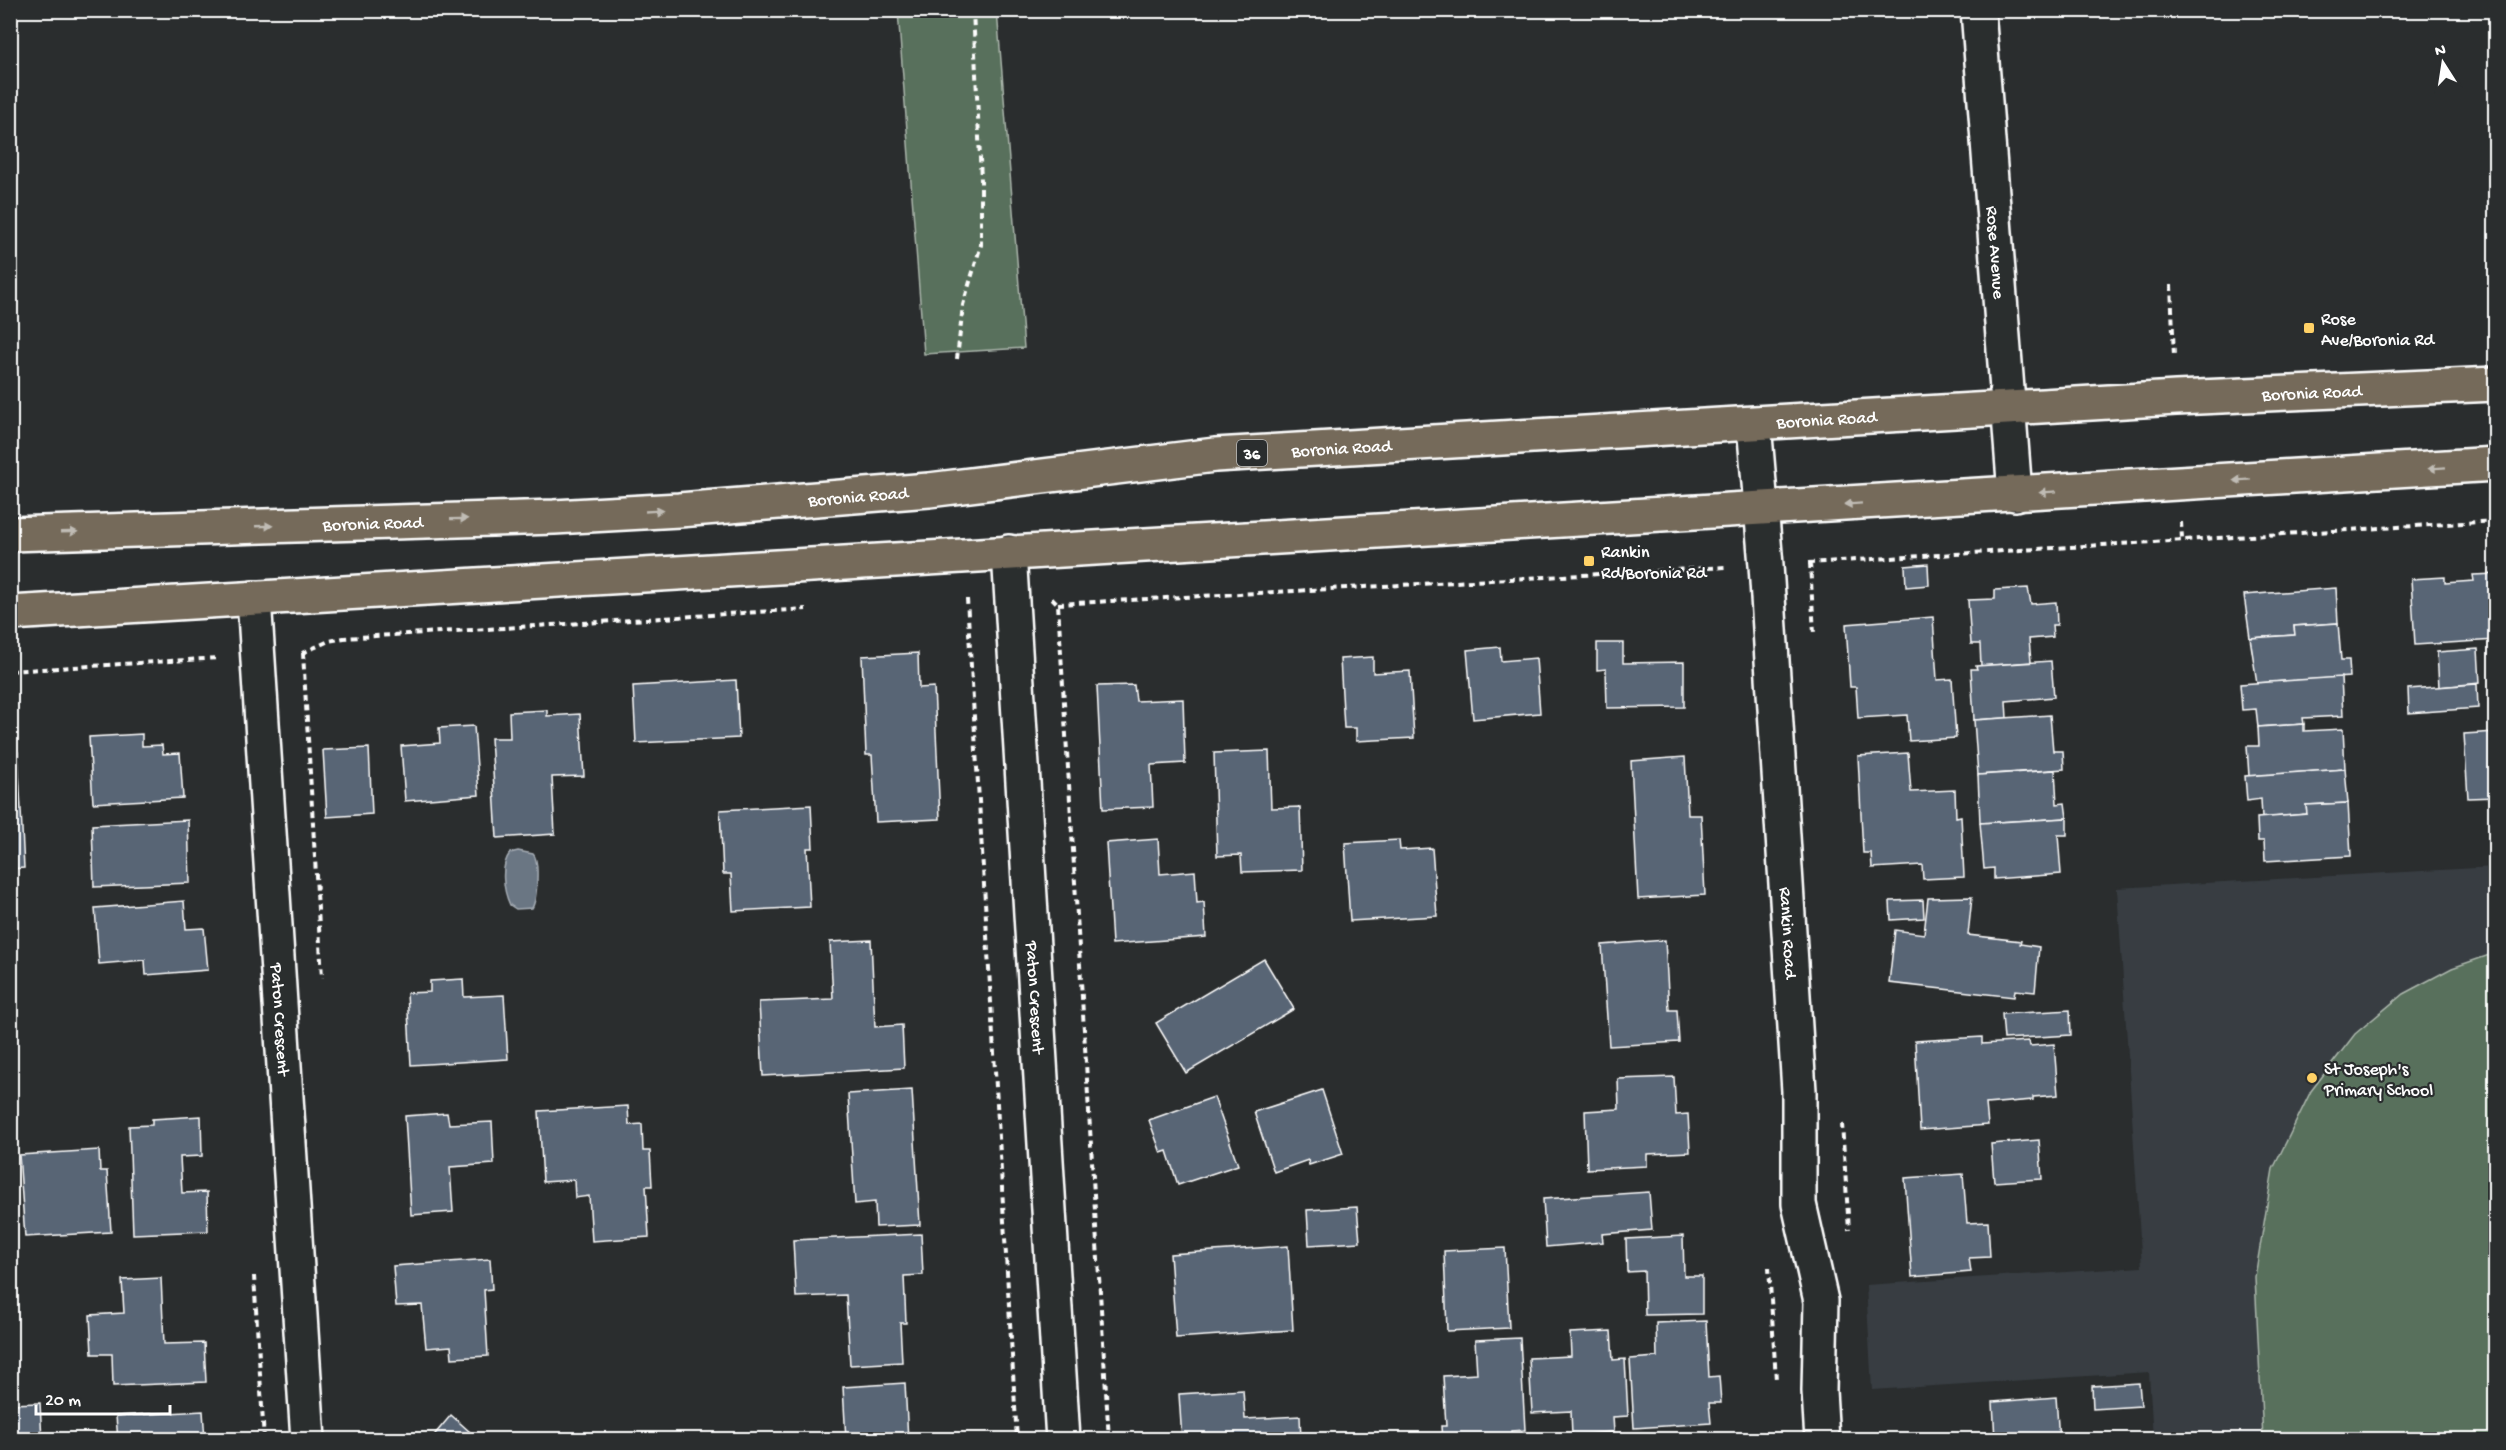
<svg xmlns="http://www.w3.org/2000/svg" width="2506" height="1450" viewBox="0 0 2506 1450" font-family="'Gochi Hand',sans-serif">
<rect width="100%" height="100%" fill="#2a2d2e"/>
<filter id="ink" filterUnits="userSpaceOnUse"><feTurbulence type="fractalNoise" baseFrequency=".0167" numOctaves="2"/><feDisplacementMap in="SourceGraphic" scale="12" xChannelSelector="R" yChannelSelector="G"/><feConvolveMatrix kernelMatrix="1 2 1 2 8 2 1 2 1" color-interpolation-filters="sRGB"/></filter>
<g filter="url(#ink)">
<path fill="#383e43" d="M 2495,867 L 2495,1439 L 2153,1439 L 2149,1372 L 1872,1390 L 1866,1285 L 2142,1267 L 2117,888 Z"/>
<g fill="#586f5b" stroke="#acb7ad" stroke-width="1.5">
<path d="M 898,11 L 997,11 L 1024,348 L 924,354 Z"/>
<path d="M 2495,953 L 2495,1439 L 2263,1439 L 2255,1277 L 2273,1169 L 2311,1091 L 2355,1034 L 2403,994 L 2452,968 Z"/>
</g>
<path fill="#6a7683" stroke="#a6adb5" stroke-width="1.5" d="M 518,851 L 533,854 C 540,861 537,900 532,908 L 516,909 L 510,905 C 503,890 500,866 510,853 Z"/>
<g fill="#596575" stroke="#fff" stroke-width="1.5">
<path d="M 1928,564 L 1929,585 L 1906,587 L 1905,566 Z"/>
<path d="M 2496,574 L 2496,640 L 2415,645 L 2411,579 L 2445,577 L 2445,583 L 2474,581 L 2473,575 Z"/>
<path d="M 2028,588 L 2031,604 L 2056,602 L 2057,625 L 2052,625 L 2053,637 L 2029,639 L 2031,662 L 1981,666 L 1980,644 L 1971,644 L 1968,600 L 1995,599 L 1995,590 Z"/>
<path d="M 2336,588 L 2338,623 L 2294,626 L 2295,635 L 2250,638 L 2244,595 Z"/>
<path d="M 1933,617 L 1937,680 L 1952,679 L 1956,738 L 1909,741 L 1907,715 L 1858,718 L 1856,687 L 1850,687 L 1846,624 Z"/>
<path d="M 2338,623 L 2341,660 L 2349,660 L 2350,677 L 2257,683 L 2250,638 L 2295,635 L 2294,626 Z"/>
<path d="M 1597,643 L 1623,643 L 1623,663 L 1684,662 L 1684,707 L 1607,708 L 1606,669 L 1597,670 Z"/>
<path d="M 1500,647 L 1501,661 L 1536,658 L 1540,713 L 1473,719 L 1467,650 Z"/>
<path d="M 2478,649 L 2480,683 L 2439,687 L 2437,652 Z"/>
<path d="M 918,653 L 919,688 L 934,687 L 940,819 L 876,822 L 872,755 L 866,755 L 862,656 Z"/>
<path d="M 1373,657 L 1373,673 L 1410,671 L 1414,738 L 1356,741 L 1356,728 L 1344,728 L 1340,659 Z"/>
<path d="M 2051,661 L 2054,697 L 2006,701 L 2007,718 L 1974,720 L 1971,669 L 1977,669 L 1976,666 Z"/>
<path d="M 2341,677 L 2343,716 L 2303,718 L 2304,724 L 2258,727 L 2256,709 L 2242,710 L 2240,684 Z"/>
<path d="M 736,680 L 739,738 L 636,743 L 633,686 Z"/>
<path d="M 2477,684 L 2478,708 L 2409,713 L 2408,689 Z"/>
<path d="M 1134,685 L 1136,701 L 1183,699 L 1185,763 L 1151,765 L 1153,807 L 1103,809 L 1097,686 Z"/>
<path d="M 547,710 L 547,716 L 580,714 L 584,776 L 552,777 L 555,834 L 497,838 L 491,738 L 510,738 L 509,712 Z"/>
<path d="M 2050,715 L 2053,751 L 2063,751 L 2064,769 L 1978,775 L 1974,720 Z"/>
<path d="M 2304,724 L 2304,731 L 2343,729 L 2345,769 L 2249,776 L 2247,746 L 2259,746 L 2258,727 Z"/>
<path d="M 474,726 L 479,795 L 405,801 L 401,746 L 440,743 L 439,728 Z"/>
<path d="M 2496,732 L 2496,797 L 2468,798 L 2464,734 Z"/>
<path d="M 142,734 L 142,746 L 162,745 L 163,754 L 180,753 L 183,798 L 93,803 L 89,737 Z"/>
<path d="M 369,748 L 372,814 L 327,817 L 323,750 Z"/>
<path d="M 1269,751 L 1271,808 L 1300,807 L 1302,870 L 1242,872 L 1241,855 L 1217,856 L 1214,753 Z"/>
<path d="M 10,752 L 18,752 L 24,868 L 10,869 Z"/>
<path d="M 1908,753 L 1911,792 L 1955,790 L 1956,817 L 1961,816 L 1964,877 L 1923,879 L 1922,865 L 1872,868 L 1871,853 L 1863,853 L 1858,756 Z"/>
<path d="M 1685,757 L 1688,815 L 1701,815 L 1705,895 L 1638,899 L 1631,761 Z"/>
<path d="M 2345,769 L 2348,803 L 2306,805 L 2307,814 L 2262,818 L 2261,799 L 2247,801 L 2245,776 Z"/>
<path d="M 2055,770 L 2057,804 L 2065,803 L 2067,818 L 1980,823 L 1978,775 Z"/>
<path d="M 2348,803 L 2351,856 L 2265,861 L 2264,841 L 2258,841 L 2257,818 L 2307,814 L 2306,805 Z"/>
<path d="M 811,805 L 813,848 L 807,848 L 810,907 L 733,911 L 731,874 L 723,874 L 720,810 Z"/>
<path d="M 2067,818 L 2067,835 L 2058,835 L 2061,874 L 1994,879 L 1994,868 L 1984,869 L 1980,823 Z"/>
<path d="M 188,820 L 190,883 L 94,887 L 92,825 Z"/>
<path d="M 1158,839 L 1160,874 L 1195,871 L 1197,903 L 1204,902 L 1206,937 L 1112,944 L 1106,843 Z"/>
<path d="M 1399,840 L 1400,850 L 1432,848 L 1437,916 L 1350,921 L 1345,843 Z"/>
<path d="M 1972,897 L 1968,935 L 2021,941 L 2020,944 L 2039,947 L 2035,992 L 2015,990 L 2014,997 L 1889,983 L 1895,930 L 1924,934 L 1928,898 Z"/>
<path d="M 1923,900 L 1924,918 L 1891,920 L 1890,901 Z"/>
<path d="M 184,901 L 186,929 L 204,928 L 208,970 L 146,975 L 145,960 L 99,964 L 95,908 Z"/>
<path d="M 871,940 L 875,1027 L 902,1025 L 904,1068 L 763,1076 L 759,1002 L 833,999 L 830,942 Z"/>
<path d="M 1665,940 L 1669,1010 L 1677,1010 L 1679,1042 L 1609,1046 L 1602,945 Z"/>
<path d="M 1264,959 L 1294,1009 L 1186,1073 L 1156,1023 Z"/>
<path d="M 463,979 L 464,997 L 504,995 L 508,1059 L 411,1065 L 407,993 L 430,992 L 430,981 Z"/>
<path d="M 2070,1010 L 2071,1035 L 2004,1039 L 2002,1014 Z"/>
<path d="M 1982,1037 L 1982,1044 L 2029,1041 L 2030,1046 L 2054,1044 L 2058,1095 L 2033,1097 L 2033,1100 L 1986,1104 L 1988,1125 L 1920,1130 L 1915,1041 Z"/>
<path d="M 1674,1077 L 1676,1115 L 1688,1114 L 1690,1152 L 1647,1154 L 1647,1166 L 1587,1169 L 1585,1111 L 1619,1109 L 1618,1079 Z"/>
<path d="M 912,1090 L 920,1225 L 876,1227 L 875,1202 L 855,1204 L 848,1094 Z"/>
<path d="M 1322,1090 L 1343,1154 L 1309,1165 L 1308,1160 L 1274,1172 L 1254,1112 Z"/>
<path d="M 1214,1097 L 1238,1165 L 1178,1185 L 1167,1151 L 1161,1153 L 1149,1120 Z"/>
<path d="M 628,1106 L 629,1125 L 642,1124 L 643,1151 L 650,1151 L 652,1186 L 646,1186 L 649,1237 L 592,1241 L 589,1196 L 575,1198 L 574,1180 L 543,1182 L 539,1111 Z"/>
<path d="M 447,1113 L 449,1124 L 492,1122 L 494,1164 L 450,1167 L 453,1212 L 411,1215 L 405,1116 Z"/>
<path d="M 201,1116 L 202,1156 L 180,1157 L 182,1193 L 207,1192 L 208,1231 L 133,1234 L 129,1126 L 152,1125 L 152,1119 Z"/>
<path d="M 2039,1140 L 2042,1179 L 1994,1182 L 1991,1144 Z"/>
<path d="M 99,1150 L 100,1171 L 107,1171 L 111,1232 L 25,1237 L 19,1155 Z"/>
<path d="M 1963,1174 L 1967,1223 L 1988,1222 L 1990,1257 L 1969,1258 L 1971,1272 L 1912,1277 L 1905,1178 Z"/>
<path d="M 1649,1192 L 1652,1230 L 1602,1234 L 1603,1242 L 1546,1247 L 1543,1199 Z"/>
<path d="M 1357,1207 L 1360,1242 L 1309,1245 L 1307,1210 Z"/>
<path d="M 921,1234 L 923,1275 L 904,1276 L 906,1323 L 900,1323 L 902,1362 L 850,1365 L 846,1295 L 796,1297 L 793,1240 Z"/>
<path d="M 1683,1236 L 1684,1276 L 1702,1276 L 1702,1314 L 1645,1315 L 1644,1271 L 1627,1272 L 1626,1239 Z"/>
<path d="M 1288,1246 L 1293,1330 L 1176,1338 L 1170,1254 Z"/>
<path d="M 1505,1248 L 1509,1328 L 1447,1331 L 1444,1251 Z"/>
<path d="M 490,1259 L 492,1289 L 484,1290 L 488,1356 L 452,1358 L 451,1346 L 426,1348 L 422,1305 L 396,1306 L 393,1266 Z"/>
<path d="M 161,1278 L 164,1344 L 204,1343 L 206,1382 L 113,1386 L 112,1354 L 92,1354 L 90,1315 L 124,1313 L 122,1280 Z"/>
<path d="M 1706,1321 L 1709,1377 L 1719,1376 L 1721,1403 L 1709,1403 L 1711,1423 L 1634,1428 L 1630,1359 L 1657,1357 L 1656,1323 Z"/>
<path d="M 1611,1331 L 1613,1360 L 1625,1359 L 1628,1416 L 1613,1417 L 1614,1432 L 1572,1435 L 1571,1411 L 1532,1413 L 1529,1358 L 1571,1356 L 1570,1333 Z"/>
<path d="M 1520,1338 L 1525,1430 L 1511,1431 L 1511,1436 L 1486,1437 L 1486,1440 L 1442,1440 L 1441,1426 L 1446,1426 L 1443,1376 L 1477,1374 L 1475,1340 Z"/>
<path d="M 905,1383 L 908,1440 L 846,1440 L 843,1387 Z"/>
<path d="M 2139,1383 L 2141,1406 L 2093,1409 L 2092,1386 Z"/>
<path d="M 1243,1390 L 1245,1419 L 1300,1416 L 1301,1440 L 1182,1440 L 1179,1394 Z"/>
<path d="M 2056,1397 L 2059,1440 L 1995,1440 L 1993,1402 Z"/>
<path d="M 40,1403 L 42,1440 L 10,1440 L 10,1404 Z"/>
<path d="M 203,1411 L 205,1440 L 118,1440 L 116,1416 Z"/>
<path d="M 451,1415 L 479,1440 L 430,1440 Z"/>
<path d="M 833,1435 L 833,1440 L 793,1440 L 793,1438 Z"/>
</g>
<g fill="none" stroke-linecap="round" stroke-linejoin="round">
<defs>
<g id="street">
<path id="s1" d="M 1978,10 L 2015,494"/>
<path id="s2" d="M 1754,424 L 1766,565 L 1799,1091 L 1799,1204 L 1821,1301 L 1819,1391 L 1822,1440"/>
<path id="s3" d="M 1009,552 L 1063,1440"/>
<path id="s4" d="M 254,598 L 308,1440"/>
</g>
<g id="primary">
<path id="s5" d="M 10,534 L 554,517 L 679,510 L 929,490 L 1215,455 L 2176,398 L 2496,384"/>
<path d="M 10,613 L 2496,464"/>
</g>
</defs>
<use href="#street" stroke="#fff" stroke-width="38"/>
<use href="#primary" stroke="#fff" stroke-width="38"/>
<g stroke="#fff" stroke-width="4" stroke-dasharray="6 4.5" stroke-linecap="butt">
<path d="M 2171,285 L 2174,357"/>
<path d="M 957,359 L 963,305 L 981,245 L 981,180 L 973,10"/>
<path d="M 2181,522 L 2182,539"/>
<path d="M 1808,563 L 2496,521"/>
<path d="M 1810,563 L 1814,634"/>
<path d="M 1052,598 L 1058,604 L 1109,1440"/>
<path d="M 967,599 L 1017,1440"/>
<path d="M 1058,604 L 1726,567"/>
<path d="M 302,653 L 329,641 L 344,638 L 806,609"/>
<path d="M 303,653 L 322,978"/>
<path d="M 10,671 L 219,658"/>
<path d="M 1842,1124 L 1849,1230"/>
<path d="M 1769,1267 L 1776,1380"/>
<path d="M 254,1276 L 264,1440"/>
</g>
<use href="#street" stroke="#2a2d2e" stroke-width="33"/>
<use href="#primary" stroke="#746a5a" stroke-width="33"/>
</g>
<defs><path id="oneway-solid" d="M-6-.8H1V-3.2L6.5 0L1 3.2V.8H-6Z" transform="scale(1.5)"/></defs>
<g fill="#c0bcb5">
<use href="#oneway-solid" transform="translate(2437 468) rotate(176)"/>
<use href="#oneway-solid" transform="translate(2242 480) rotate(176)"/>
<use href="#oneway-solid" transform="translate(2048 492) rotate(176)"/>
<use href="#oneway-solid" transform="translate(1853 504) rotate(176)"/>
<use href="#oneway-solid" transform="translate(654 511) rotate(-3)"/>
<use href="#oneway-solid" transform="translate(459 519) rotate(-1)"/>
<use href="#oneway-solid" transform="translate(264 526) rotate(-2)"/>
<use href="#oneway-solid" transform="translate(69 532) rotate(-2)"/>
</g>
</g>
<g fill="#ffd166" stroke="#2a2d2e" stroke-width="2">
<rect x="2303" y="322" width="12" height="12" rx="3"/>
<rect x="1583" y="555" width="12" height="12" rx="3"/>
<circle cx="2312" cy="1078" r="6"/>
</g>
<g text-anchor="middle" stroke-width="4.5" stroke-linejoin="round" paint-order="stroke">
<rect fill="#2a2d2e" stroke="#bfc0c0" stroke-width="1.5" x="1237" y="440" width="30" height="26" rx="4.5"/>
<g font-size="16" font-weight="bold" fill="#fff">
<text x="1252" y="459">36</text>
</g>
<g font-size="18" fill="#fff" stroke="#2a2d2e">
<text dy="6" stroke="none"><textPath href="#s1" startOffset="243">Rose Avenue</textPath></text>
<text dy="6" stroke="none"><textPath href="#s5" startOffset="2307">Boronia Road</textPath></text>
<text dy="6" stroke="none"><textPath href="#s5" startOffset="1821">Boronia Road</textPath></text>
<text dy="6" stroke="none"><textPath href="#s5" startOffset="1335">Boronia Road</textPath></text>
<text dy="6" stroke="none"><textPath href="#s5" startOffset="849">Boronia Road</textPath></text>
<text dy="6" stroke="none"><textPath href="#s5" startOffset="363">Boronia Road</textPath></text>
<text dy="6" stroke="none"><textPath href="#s2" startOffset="510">Rankin Road</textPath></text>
<text dy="6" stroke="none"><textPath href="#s3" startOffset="446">Paton Crescent</textPath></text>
<text dy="6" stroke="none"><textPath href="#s4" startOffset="422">Paton Crescent</textPath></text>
</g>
<g font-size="18" fill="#fff" stroke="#2a2d2e" text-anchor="start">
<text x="2321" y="324">Rose<tspan x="2321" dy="21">Ave/Boronia Rd</tspan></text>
<text x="1601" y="557">Rankin<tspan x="1601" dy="21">Rd/Boronia Rd</tspan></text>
<text x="2324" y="1074">St Joseph's<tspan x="2324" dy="21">Primary School</tspan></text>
</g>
</g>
<rect width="2506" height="1450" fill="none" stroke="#2a2d2e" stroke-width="36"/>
<rect x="18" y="18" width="2470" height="1414" fill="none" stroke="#fff" stroke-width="2" filter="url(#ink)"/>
<g transform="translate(2443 63) rotate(348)" stroke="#2a2d2e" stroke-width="4.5" paint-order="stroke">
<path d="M0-4.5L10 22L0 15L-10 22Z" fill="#ffffff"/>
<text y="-9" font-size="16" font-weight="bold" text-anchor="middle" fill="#ffffff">N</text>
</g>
<path d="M36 1405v9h134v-9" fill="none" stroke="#ffffff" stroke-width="3"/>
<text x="45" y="1405" font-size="18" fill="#ffffff" stroke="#2a2d2e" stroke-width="4.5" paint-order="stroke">20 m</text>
</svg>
